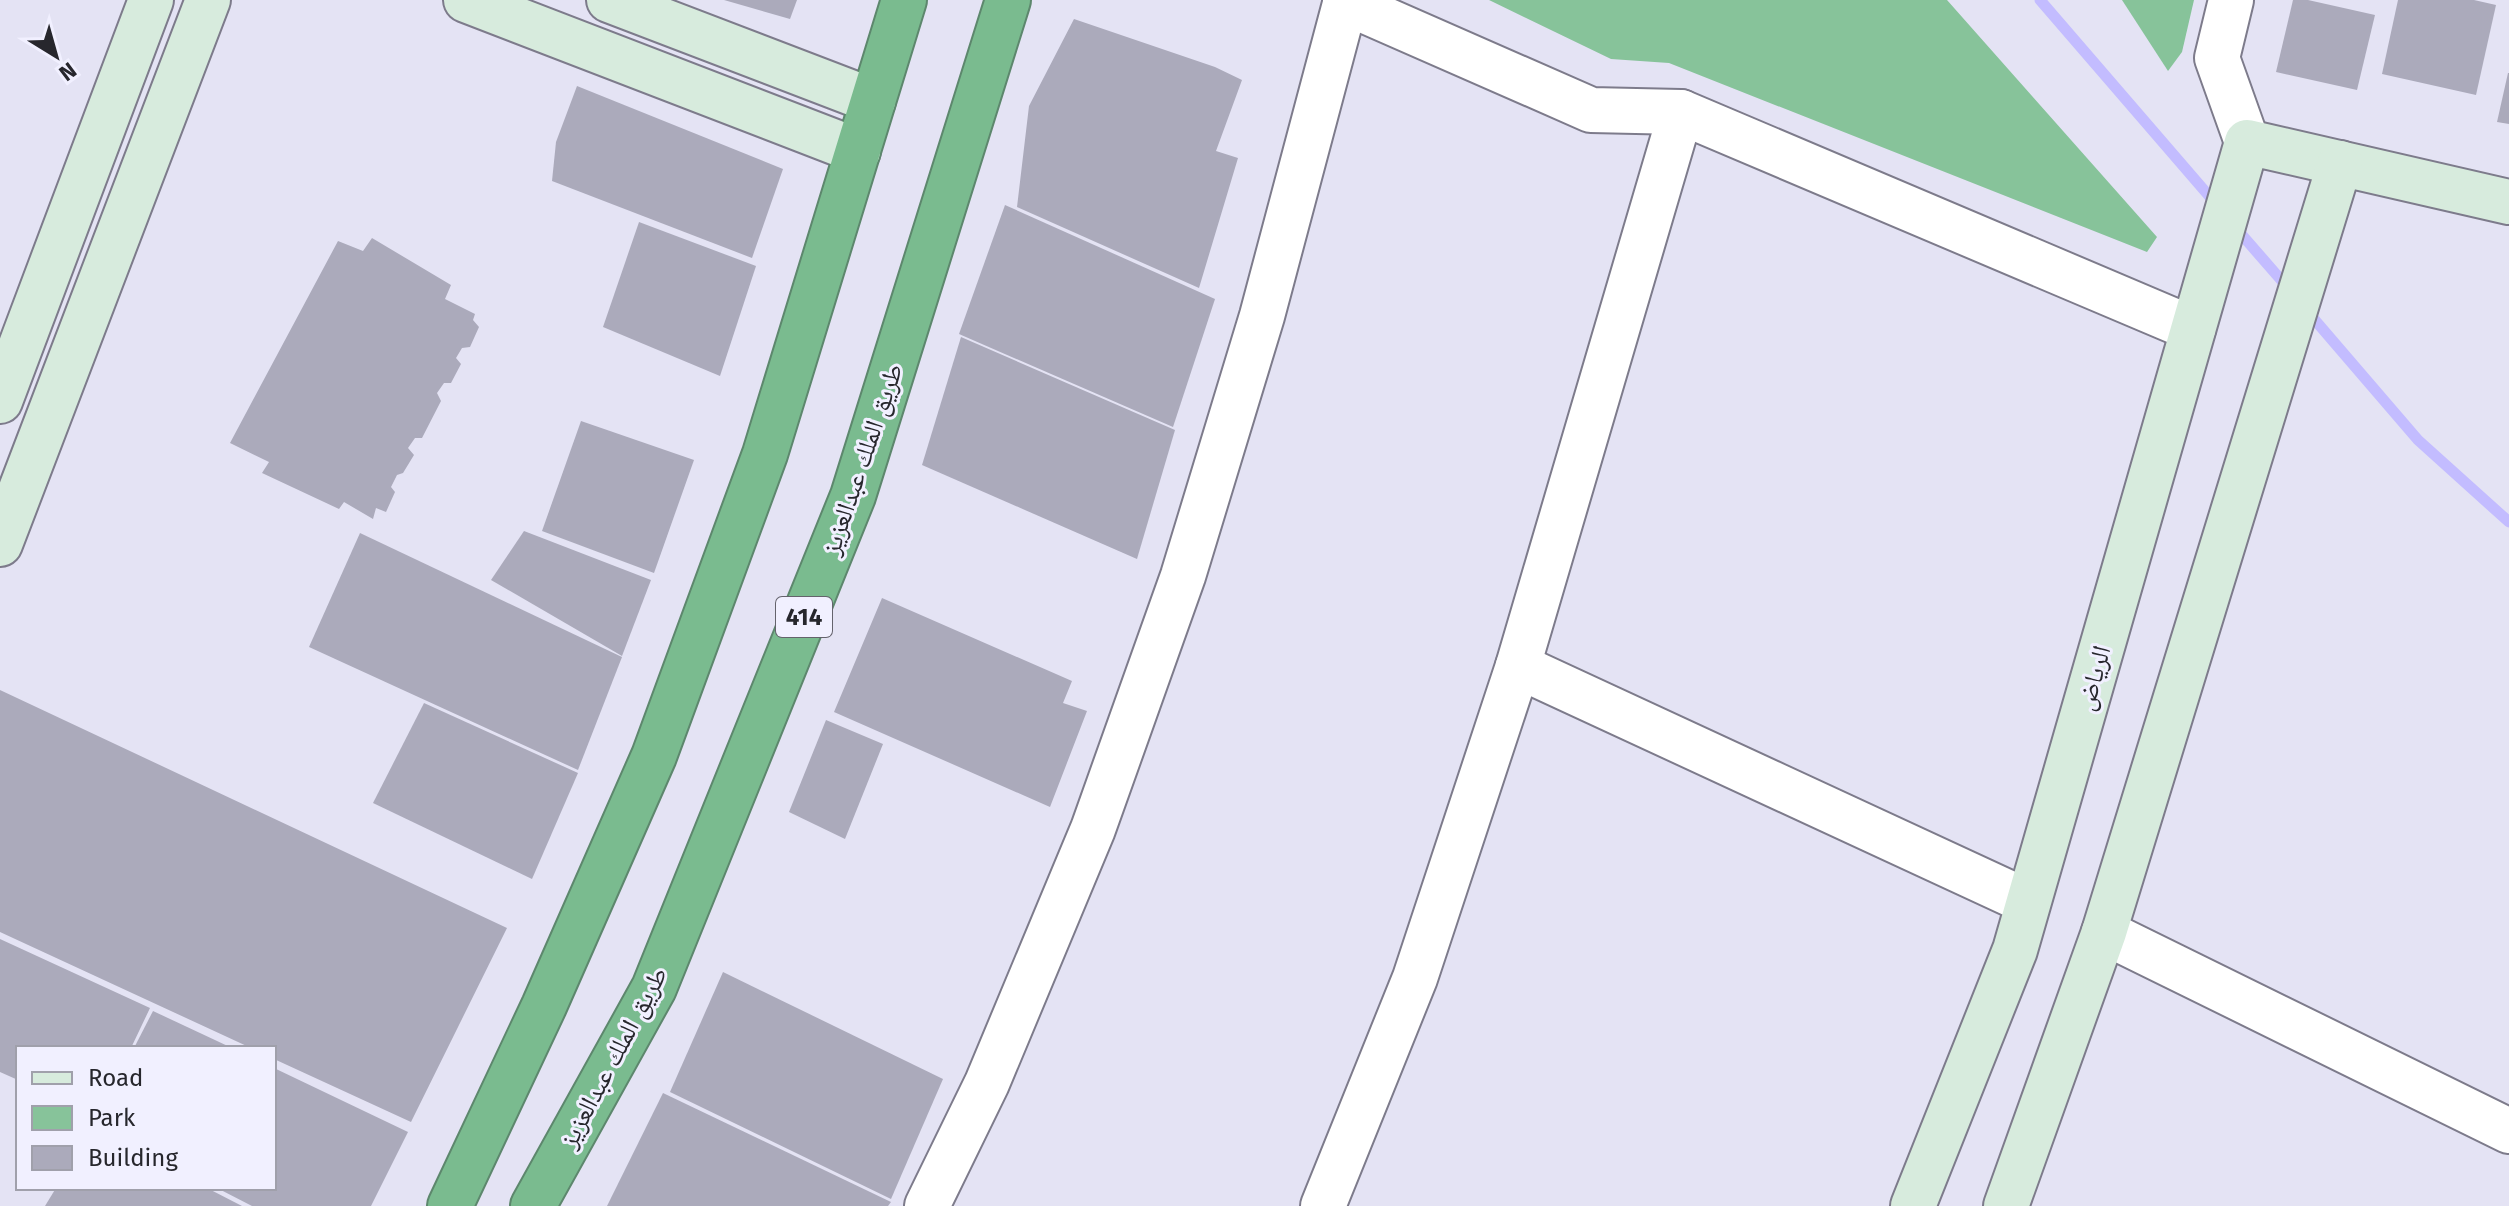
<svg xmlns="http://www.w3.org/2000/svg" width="2509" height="1206" viewBox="0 0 2509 1206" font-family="'Fira Sans','Noto Naskh Arabic',sans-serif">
<rect width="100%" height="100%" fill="#e4e3f4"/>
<g fill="#87c39a">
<path d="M 1489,0 L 1947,0 L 2157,237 L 2147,252 L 1669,63 L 1611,59 Z"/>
<path d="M 2122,0 L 2194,0 L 2182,52 L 2168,71 Z"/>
</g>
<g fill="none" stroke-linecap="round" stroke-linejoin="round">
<g stroke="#c3bcff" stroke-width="11">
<path d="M 2040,0 L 2210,197"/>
<path d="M 2242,235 L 2282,281"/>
<path d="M 2314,319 L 2418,440 L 2509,522"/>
</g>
</g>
<g fill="#abaabb">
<path d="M 724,0 L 797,0 L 790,19 Z"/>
<path d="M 2293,0 L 2308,0 L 2375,15 L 2357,90 L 2276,72 Z"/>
<path d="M 2398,0 L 2474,0 L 2496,5 L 2476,95 L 2382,74 Z"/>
<path d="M 1074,19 L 1215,67 L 1242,80 L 1216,151 L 1238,158 L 1199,288 L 1017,207 L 1029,106 Z"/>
<path d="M 2508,73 L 2509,73 L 2509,124 L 2497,122 Z"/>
<path d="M 577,86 L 783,169 L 752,258 L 552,181 L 556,142 Z"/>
<path d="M 1005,205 L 1215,299 L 1173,427 L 959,334 Z"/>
<path d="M 639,222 L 756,266 L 720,376 L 603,327 Z"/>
<path d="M 372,238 L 451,285 L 445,299 L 475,314 L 473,320 L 479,327 L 470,347 L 462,348 L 456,358 L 461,364 L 451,383 L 444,383 L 437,393 L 441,401 L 422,438 L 415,438 L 408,448 L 414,455 L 403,473 L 397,475 L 391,487 L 395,492 L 386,512 L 376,508 L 373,519 L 344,502 L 339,509 L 262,473 L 269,462 L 230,443 L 338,241 L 363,251 Z"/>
<path d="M 961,337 L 1175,430 L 1137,559 L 922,465 Z"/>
<path d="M 581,421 L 694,460 L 654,573 L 542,531 Z"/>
<path d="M 524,531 L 651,580 L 622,656 L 491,580 Z"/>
<path d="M 360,533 L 622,657 L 578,770 L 309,647 Z"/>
<path d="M 882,598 L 1072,681 L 1063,703 L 1087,711 L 1050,807 L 834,712 Z"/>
<path d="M 0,690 L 507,928 L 411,1122 L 274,1059 L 274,1048 L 251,1048 L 0,932 Z"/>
<path d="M 424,703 L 578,773 L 532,879 L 373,803 Z"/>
<path d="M 826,720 L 883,744 L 845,839 L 789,812 Z"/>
<path d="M 0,939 L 150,1008 L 131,1048 L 18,1048 L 18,1080 L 0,1072 Z"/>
<path d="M 723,972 L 943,1079 L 891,1199 L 670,1092 Z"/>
<path d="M 153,1011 L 232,1048 L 134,1048 Z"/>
<path d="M 274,1068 L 408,1132 L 371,1206 L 252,1206 L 217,1188 L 274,1188 Z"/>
<path d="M 663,1093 L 891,1202 L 888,1206 L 607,1206 Z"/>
<path d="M 56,1188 L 207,1188 L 242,1206 L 45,1206 Z"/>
</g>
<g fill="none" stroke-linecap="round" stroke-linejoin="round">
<defs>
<g id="street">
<path d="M 2231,0 L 2217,58 L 2247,142"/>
<path d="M 1345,2 L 1591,110 L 1681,112 L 2193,329"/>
<path d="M 1518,666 L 2028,902"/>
<path d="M 2104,932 L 2509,1131"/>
<path d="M 927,1206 L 987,1083 L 1093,829 L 1183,576 L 1262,316 L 1346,0"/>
<path d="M 1323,1206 L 1415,978 L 1518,666 L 1681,112"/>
</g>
<g id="secondary">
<path d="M 466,0 L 858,151"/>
<path d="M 609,0 L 873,101"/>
<path d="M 0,401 L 151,0"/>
<path d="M 0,544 L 208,0"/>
<path d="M 1913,1206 L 2015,950 L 2247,142 L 2509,202"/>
<path d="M 2006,1206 L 2104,932 L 2340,163"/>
</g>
<g id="highway">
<path d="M 450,1206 L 544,1006 L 654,756 L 765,454 L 904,0"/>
<path d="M 533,1206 L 654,988 L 853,496 L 1008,0"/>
</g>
</defs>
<use href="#street" stroke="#7d7b8b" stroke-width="48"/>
<use href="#secondary" stroke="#7d7b8b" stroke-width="48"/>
<use href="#highway" stroke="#5d876d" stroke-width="48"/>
<use href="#street" stroke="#fff" stroke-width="44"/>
<use href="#secondary" stroke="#d7ebdd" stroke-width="44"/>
<use href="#highway" stroke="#7abb8f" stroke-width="44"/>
</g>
<g text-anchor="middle" stroke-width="6" stroke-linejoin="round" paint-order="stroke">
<rect fill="#f1f0ff" stroke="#64636c" stroke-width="2" x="776" y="597" width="56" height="40" rx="6"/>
<g font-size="24" font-weight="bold" fill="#27272d">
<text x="804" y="625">414</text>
</g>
<g font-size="26" fill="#27272d" stroke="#f1f0ff">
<text transform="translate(862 459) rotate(-71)" y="9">طريق الملك عبدالعزيز</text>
<text transform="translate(2093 678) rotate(-74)" y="9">الرياض</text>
<text transform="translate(613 1057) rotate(-62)" y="9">طريق الملك عبدالعزيز</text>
</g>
</g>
<rect x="16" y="1046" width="260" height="144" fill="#f1f0ff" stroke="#a0a0ab" stroke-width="2"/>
<rect x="32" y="1072" width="40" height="12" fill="#d7ebdd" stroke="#a0a0ab" stroke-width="2"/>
<text x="88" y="1086" font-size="24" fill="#27272d">Road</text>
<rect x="32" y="1106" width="40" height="24" fill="#87c39a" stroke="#a0a0ab" stroke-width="2"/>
<text x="88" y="1126" font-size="24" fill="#27272d">Park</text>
<rect x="32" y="1146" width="40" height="24" fill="#abaabb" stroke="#a0a0ab" stroke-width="2"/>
<text x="88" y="1166" font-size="24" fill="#27272d">Building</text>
<g transform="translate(56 56) rotate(143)" stroke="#f1f0ff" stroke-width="6" paint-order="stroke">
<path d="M0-6L14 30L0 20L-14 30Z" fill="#27272d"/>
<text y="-12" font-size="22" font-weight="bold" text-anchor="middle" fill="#27272d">N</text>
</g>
</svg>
